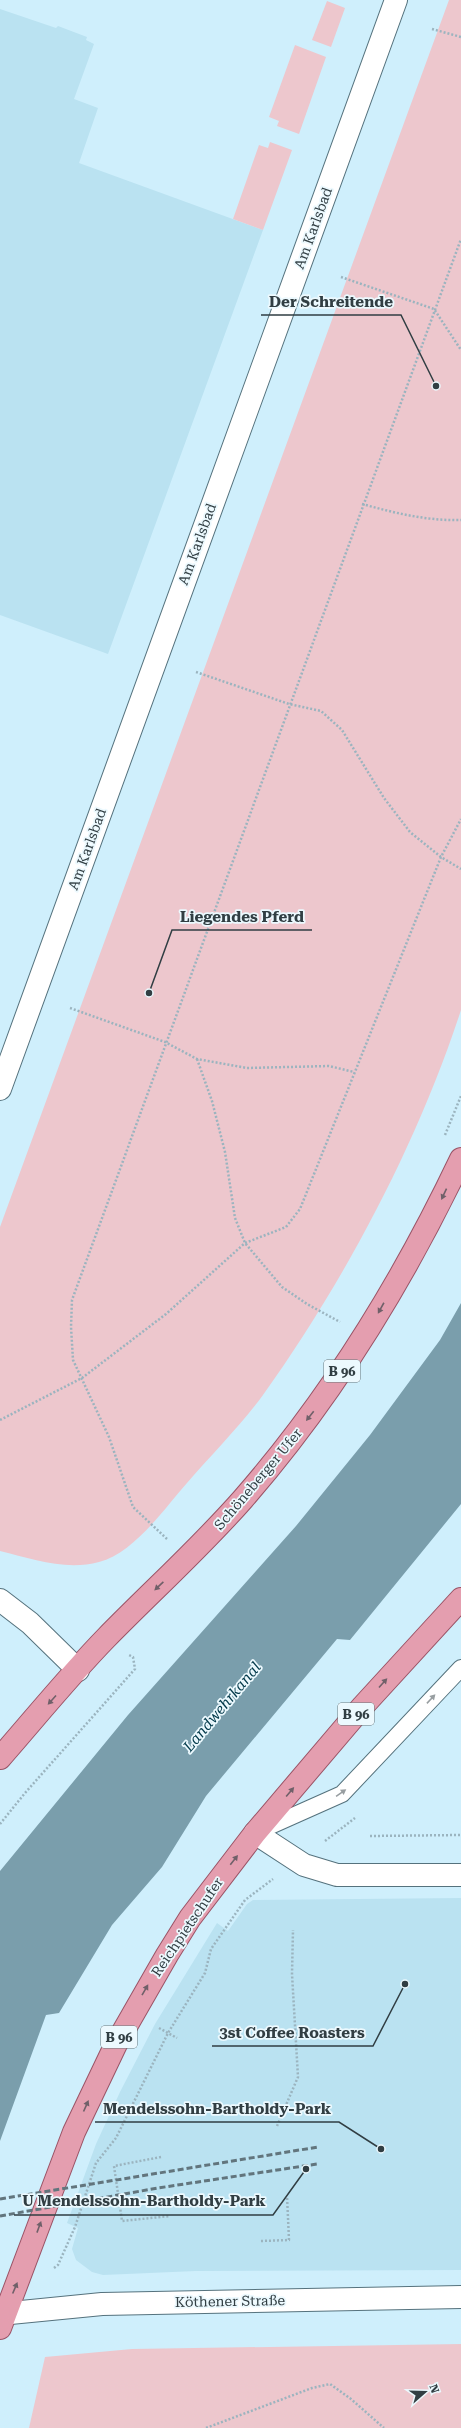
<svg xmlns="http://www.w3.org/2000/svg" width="461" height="2428" viewBox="0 0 461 2428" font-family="'Roboto Serif',serif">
<rect width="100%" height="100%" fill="#cfeffc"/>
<g fill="#bae2f1">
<path d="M 0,9 L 56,28 L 58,26 L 87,37 L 86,40 L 94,44 L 74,99 L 98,108 L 79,163 L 263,230 L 108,654 L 0,615 Z"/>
<path d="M 461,1898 L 461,2270 L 196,2271 L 103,2275 L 92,2272 L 76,2260 L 72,2249 L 78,2228 L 67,2223 L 96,2144 L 120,2092 L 155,2024 L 217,1923 L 228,1931 L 247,1904 L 253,1900 Z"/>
</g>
<g fill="#edc7cd">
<path d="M 449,0 L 461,0 L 461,1010 C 417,1145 345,1280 263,1395 C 240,1426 212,1454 187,1483 C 164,1509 134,1553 99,1562 C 66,1571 32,1559 0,1551 L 0,1227 Z"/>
<path d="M 327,1 L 345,8 L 331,47 L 312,40 Z"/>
<path d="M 295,45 L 326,57 L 299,134 L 277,126 L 279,121 L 269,117 Z"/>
<path d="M 270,142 L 292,150 L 263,230 L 233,219 L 259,145 L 268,148 Z"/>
<path d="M 461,2344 L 461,2428 L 29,2428 L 45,2357 L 132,2349 Z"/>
</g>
<path fill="#7a9eac" d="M 461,1303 L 461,1504 L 350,1640 L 337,1639 L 206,1796 L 162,1867 L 112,1925 L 59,2013 L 46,2015 L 0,2141 L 0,1871 L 128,1715 L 296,1526 L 370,1435 L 440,1340 Z"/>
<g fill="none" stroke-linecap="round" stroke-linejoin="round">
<defs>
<path id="service" d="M 259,1831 L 342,1794 L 461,1668"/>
<g id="minor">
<path d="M 0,1089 L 396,0"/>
<path d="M 0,1600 L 30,1623 L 78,1670"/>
<path d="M 255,1833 L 304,1865 L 337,1875 L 461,1875"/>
<path d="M 0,2314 L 102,2304 L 461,2297"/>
</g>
<g id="primary">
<path d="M 0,1758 C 35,1718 69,1676 106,1638 C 152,1591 200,1548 243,1499 C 332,1397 403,1281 461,1159"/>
<path d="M 0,2328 L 74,2132 L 116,2044 L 167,1955 L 190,1918 L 255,1833 L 363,1706 L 461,1599"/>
</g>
</defs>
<use href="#service" stroke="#55727d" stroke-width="18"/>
<use href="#minor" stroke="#55727d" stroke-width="24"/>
<use href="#primary" stroke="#9a5366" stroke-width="24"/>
<g stroke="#9bb4bf" stroke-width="2.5" stroke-dasharray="2 2" stroke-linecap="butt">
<path d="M 432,29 L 461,37"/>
<path d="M 341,277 L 434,309 L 461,350"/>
<path d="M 362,504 C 395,513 427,521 461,520"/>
<path d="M 196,672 L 289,704 L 321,711 L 342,730 L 384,798 L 410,832 L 441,857 L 461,869"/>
<path d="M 70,1008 L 165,1042 L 197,1059 L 247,1068 L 329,1066 L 354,1072"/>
<path d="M 197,1059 L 212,1101 L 225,1152 L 235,1218 L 245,1243 L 282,1287 L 307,1304 L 340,1322"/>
<path d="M 445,1135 L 461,1096"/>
<path d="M 0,1420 L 82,1378 L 166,1314 L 245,1243 L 286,1227 L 300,1209 L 441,857 L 461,819"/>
<path d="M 167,1539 L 133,1507 L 109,1437 L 73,1360 L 71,1327 L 72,1300 L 461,239"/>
<path d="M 0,1824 L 25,1793 L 135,1669 L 133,1657 L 129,1655"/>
<path d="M 370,1836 L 461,1835"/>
<path d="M 325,1841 L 355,1818"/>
<path d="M 159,2028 L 177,2038"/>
<path d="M 277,2126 L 298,2077 L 292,1974 L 293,1930"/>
<path d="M 161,2157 L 114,2166 L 122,2221 L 170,2216"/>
<path d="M 261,2241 L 289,2240 L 287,2196"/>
<path d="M 54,2268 L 58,2265 L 75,2227 L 96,2163 L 116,2138 L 168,2033 L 205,1973 L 211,1949 L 245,1900 L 273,1879"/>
<path d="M 206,2428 L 312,2388 L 330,2384 L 351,2399 L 384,2428"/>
</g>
<use href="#service" stroke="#fff" stroke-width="16"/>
<use href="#minor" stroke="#fff" stroke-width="22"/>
<use href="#primary" stroke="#e49eaf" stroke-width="22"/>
<g stroke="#62757d" stroke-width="3" stroke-dasharray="6 3" stroke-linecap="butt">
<path d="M 0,2199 L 318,2147"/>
<path d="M 0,2216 L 158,2188 L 317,2164"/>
</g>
</g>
<defs><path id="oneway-solid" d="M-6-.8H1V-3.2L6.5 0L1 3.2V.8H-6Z"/></defs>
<g fill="#706069">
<use href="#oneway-solid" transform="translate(444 1194) rotate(115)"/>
<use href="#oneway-solid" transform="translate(381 1308) rotate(119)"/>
<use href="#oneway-solid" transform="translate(310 1416) rotate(128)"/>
<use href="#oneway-solid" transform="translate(159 1586) rotate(137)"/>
<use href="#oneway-solid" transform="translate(383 1683) rotate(-48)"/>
<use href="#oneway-solid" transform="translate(52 1700) rotate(132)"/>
<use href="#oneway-solid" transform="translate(290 1792) rotate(-50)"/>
<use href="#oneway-solid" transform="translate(234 1860) rotate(-52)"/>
<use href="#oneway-solid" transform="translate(145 1990) rotate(-60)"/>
<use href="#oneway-solid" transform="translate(86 2106) rotate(-66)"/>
<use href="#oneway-solid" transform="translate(39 2227) rotate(-70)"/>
<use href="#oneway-solid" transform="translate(15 2288) rotate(-67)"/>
</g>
<g fill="#989ea1">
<use href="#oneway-solid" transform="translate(431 1699) rotate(-47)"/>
<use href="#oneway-solid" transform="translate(341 1793) rotate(-35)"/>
</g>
<g text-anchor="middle" stroke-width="3.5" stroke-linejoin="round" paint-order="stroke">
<g fill="#ecf9fe" stroke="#69767b" stroke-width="1">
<rect x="324" y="1360" width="36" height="22" rx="3"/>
<rect x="338" y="1703" width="36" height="22" rx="3"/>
<rect x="101" y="2026" width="36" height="22" rx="3"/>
</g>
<g font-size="13" font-weight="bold" fill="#313e43">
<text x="342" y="1376">B 96</text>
<text x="356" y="1719">B 96</text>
<text x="119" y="2042">B 96</text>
</g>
<g font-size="14" fill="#313e43" stroke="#ecf9fe">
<text transform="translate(313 228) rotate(-70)" y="5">Am Karlsbad</text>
<text transform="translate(197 544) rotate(-70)" y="5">Am Karlsbad</text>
<text transform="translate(87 849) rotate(-70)" y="5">Am Karlsbad</text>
<text transform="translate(258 1479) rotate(-50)" y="5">Schöneberger Ufer</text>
<text transform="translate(187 1927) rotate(-56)" y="5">Reichpietschufer</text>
<text transform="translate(230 2301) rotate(-1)" y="5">Köthener Straße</text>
</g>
<g font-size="15" font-style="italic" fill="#02394a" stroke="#ecf9fe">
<text transform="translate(222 1707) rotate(-50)" y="5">Landwehrkanal</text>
</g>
</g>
<path fill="none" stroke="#313e43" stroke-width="1.5" d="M436 386L401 315H261M149 993L172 930H312M405 1984L373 2046H212M381 2149L339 2122H95M306 2169L273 2215H14"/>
<g fill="#313e43" stroke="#ecf9fe" stroke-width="1.5">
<circle cx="436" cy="386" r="4"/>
<circle cx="149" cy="993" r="4"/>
<circle cx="405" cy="1984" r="4"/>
<circle cx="381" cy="2149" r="4"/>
<circle cx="306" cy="2169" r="4"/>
</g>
<g font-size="15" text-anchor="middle" font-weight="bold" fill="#313e43" stroke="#ecf9fe" stroke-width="3.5" stroke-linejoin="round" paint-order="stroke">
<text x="331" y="307">Der Schreitende</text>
<text x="242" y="922">Liegendes Pferd</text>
<text x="292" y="2038">3st Coffee Roasters</text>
<text x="217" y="2114">Mendelssohn-Bartholdy-Park</text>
<text x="144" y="2206">U Mendelssohn-Bartholdy-Park</text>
</g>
<g transform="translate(425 2392) rotate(70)" stroke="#ecf9fe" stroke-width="3" paint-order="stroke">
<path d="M0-3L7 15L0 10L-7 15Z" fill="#313e43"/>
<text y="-6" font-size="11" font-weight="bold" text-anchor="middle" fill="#313e43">N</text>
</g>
</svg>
